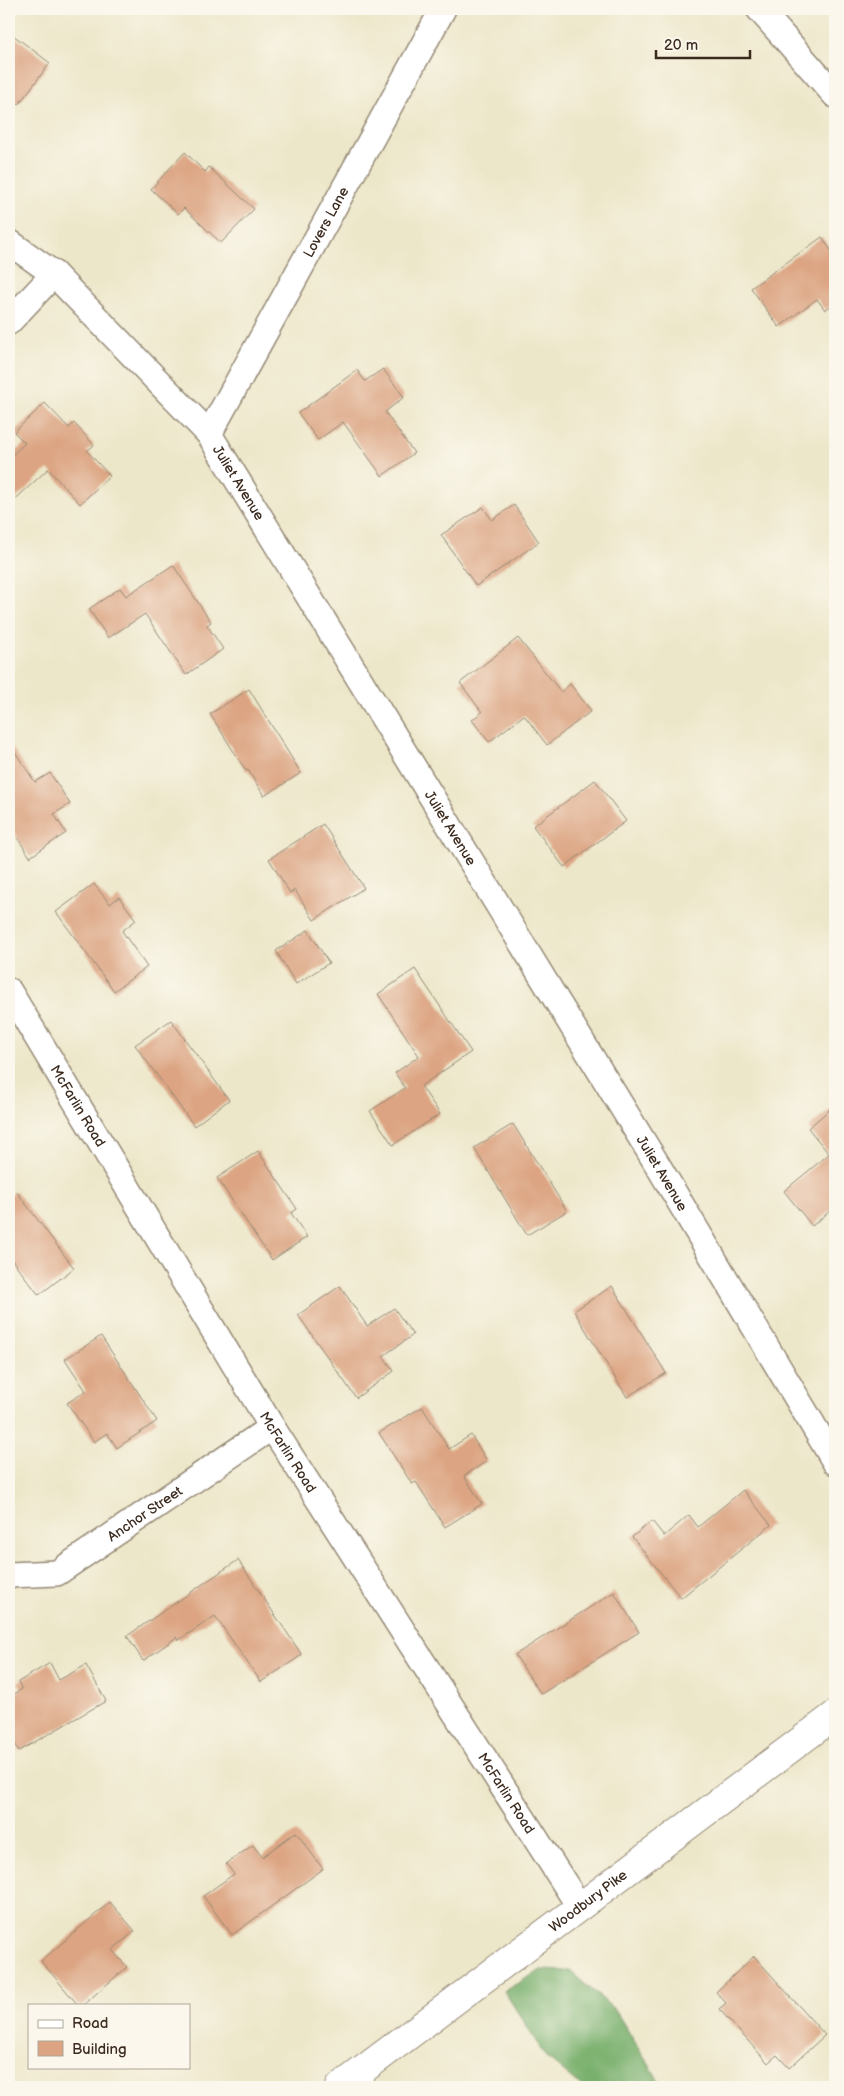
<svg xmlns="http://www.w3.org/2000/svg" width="844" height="2096" viewBox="0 0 844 2096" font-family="'Balsamiq Sans',sans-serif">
<rect width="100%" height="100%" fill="#fbf7ec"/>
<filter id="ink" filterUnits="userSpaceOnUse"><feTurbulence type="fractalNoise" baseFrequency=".02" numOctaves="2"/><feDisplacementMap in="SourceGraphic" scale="10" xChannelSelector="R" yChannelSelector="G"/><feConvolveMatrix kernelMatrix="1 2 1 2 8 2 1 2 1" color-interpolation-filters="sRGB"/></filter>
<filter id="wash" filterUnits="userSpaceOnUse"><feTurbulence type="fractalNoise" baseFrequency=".0096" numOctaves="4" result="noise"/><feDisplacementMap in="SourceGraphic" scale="20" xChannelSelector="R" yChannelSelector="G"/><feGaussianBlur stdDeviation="1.12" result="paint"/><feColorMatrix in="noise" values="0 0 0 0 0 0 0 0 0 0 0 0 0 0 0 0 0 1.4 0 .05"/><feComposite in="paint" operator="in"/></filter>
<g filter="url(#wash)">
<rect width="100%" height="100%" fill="#ede7ca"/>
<path fill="#79b06d" stroke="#5a6d46" d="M 541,1970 L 570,1971 L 615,2010 L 663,2087 L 582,2087 L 546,2057 L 504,1991 Z"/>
<g id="blocks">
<g fill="#dca482">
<path d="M 9,32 L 50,63 L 19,104 L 9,96 Z"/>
<path d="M 185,152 L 205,172 L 209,167 L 254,209 L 221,243 L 184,208 L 178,214 L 151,189 Z"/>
<path d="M 822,237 L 835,256 L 835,268 L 830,271 L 835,279 L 835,303 L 825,310 L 817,299 L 779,327 L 751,288 Z"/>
<path d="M 383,369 L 404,397 L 385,412 L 414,453 L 382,476 L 343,422 L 318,440 L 298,413 L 357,370 L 365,381 Z"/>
<path d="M 45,403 L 69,428 L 74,423 L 94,445 L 87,451 L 110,476 L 80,504 L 48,469 L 9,505 L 9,458 L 25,443 L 14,432 Z"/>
<path d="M 514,505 L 539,542 L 476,586 L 441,535 L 483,507 L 492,520 Z"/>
<path d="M 173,565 L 211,622 L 207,625 L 223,649 L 186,675 L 145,614 L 108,638 L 89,609 L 120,588 L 126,596 Z"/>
<path d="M 518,638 L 561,692 L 570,684 L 591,711 L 547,745 L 524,715 L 489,742 L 472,720 L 482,712 L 460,683 Z"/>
<path d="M 249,689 L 301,773 L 264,796 L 248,770 L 246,771 L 210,714 Z"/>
<path d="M 11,746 L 35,782 L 50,773 L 70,804 L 54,814 L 66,833 L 30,857 L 9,825 L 9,747 Z"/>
<path d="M 595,780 L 626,821 L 564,867 L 533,826 Z"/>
<path d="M 323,824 L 364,888 L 314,920 L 295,890 L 290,893 L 269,859 Z"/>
<path d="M 94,884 L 110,904 L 119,897 L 136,920 L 122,931 L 147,967 L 114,991 L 56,912 Z"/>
<path d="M 308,930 L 329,963 L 296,984 L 276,951 Z"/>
<path d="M 415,969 L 471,1052 L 421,1086 L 440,1114 L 393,1145 L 370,1111 L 405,1088 L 395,1073 L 419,1056 L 378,994 Z"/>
<path d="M 171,1020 L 229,1100 L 194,1126 L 135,1045 Z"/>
<path d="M 835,1105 L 835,1207 L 812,1226 L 784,1191 L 829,1154 L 808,1128 Z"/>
<path d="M 513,1124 L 567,1211 L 527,1235 L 474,1148 Z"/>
<path d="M 258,1151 L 297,1209 L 291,1213 L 307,1237 L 272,1260 L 217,1178 Z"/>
<path d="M 16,1191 L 74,1268 L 39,1295 L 9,1256 L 9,1197 Z"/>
<path d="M 340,1286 L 367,1326 L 394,1308 L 413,1335 L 383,1356 L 394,1371 L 356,1398 L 298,1315 Z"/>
<path d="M 612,1286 L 666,1373 L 627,1397 L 574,1311 Z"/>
<path d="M 101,1336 L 157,1421 L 117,1448 L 107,1433 L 94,1442 L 67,1403 L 86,1391 L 65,1359 Z"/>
<path d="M 422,1407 L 449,1449 L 471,1435 L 487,1461 L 464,1476 L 482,1504 L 445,1527 L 416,1482 L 412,1484 L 379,1433 Z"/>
<path d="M 743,1490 L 771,1525 L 681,1598 L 632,1537 L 652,1521 L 664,1536 L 689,1515 L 698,1527 Z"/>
<path d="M 238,1560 L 302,1655 L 261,1682 L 215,1616 L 179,1640 L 177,1637 L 143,1661 L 127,1636 Z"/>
<path d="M 614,1592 L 639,1632 L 541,1694 L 515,1655 Z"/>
<path d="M 50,1663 L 59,1680 L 86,1665 L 106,1701 L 19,1751 L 9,1733 L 9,1697 L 22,1689 L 18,1682 Z"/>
<path d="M 296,1832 L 323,1869 L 232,1935 L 203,1896 L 234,1874 L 226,1864 L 253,1845 L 262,1857 Z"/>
<path d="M 110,1902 L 135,1931 L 112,1950 L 127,1967 L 83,2005 L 78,2005 L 41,1961 Z"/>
<path d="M 754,1956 L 825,2035 L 789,2068 L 777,2055 L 768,2063 L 719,2009 L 726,2003 L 716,1992 Z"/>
</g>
</g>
</g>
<g filter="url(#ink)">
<use href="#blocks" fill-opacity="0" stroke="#948874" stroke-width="1"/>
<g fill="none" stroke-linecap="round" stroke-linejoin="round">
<defs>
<g id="minor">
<path d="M 759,9 L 835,95"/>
<path id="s1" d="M 9,242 L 54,274 L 209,434 L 657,1164 L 835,1462"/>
<path d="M 9,322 L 54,274"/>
<path id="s2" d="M 209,434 L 443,9"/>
<path id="s3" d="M 9,991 L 272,1427 L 579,1906"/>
<path id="s4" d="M 9,1575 L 57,1573 L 272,1427"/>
</g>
<g id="tertiary">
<path id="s5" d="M 340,2087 L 835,1715"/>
</g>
</defs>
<use href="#minor" stroke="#948874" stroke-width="28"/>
<use href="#tertiary" stroke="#948874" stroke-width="30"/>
<use href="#minor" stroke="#fff" stroke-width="25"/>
<use href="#tertiary" stroke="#fff" stroke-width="28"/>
</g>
</g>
<g text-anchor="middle" stroke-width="4" stroke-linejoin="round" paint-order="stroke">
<g font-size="14" fill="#3b2a1e" stroke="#fbf7ec">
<text dy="5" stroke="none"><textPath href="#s2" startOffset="242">Lovers Lane</textPath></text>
<text dy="5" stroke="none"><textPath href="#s1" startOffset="335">Juliet Avenue</textPath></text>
<text dy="5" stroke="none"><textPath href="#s1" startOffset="740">Juliet Avenue</textPath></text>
<text dy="5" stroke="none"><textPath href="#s3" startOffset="134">McFarlin Road</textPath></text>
<text dy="5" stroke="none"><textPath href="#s1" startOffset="1145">Juliet Avenue</textPath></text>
<text dy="5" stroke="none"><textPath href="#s3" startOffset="539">McFarlin Road</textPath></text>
<text dy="5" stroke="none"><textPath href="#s4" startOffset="154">Anchor Street</textPath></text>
<text dy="5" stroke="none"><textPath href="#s3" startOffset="944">McFarlin Road</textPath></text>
<text dy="5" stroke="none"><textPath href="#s5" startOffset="310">Woodbury Pike</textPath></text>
</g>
</g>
<rect width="844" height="2096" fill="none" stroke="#fbf7ec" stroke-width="30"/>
<rect x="28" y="2004" width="162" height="65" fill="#fbf7ec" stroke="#aea59a"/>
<rect x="38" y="2020" width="25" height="8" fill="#ffffff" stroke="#aea59a"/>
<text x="72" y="2028" font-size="15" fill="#3b2a1e">Road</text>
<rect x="38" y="2041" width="25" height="15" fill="#dca482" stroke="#aea59a"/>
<text x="72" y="2054" font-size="15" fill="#3b2a1e">Building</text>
<path d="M656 50v8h94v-8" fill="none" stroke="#3b2a1e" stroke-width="2.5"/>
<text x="664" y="50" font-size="15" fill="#3b2a1e" stroke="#fbf7ec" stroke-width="4" paint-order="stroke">20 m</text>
</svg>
